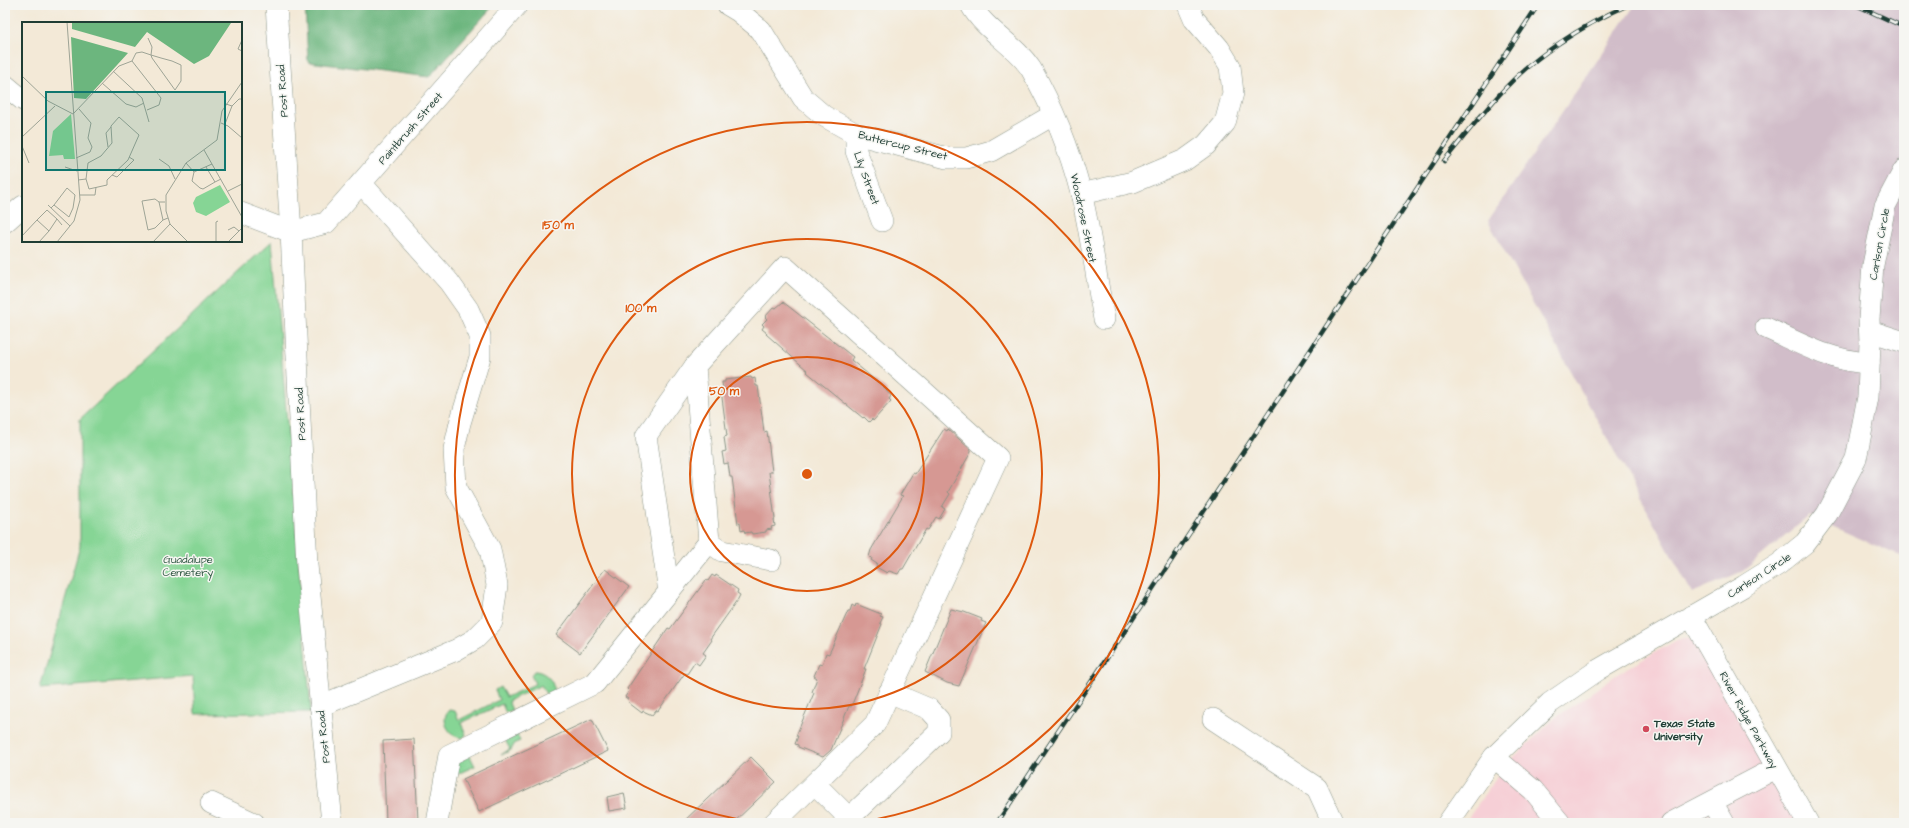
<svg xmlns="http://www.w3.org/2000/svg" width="1909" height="828" viewBox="0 0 1909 828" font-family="'Architects Daughter',sans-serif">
<rect width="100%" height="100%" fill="#f6f6f2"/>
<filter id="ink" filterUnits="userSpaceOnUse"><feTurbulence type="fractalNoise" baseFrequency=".025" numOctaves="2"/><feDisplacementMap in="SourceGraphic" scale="8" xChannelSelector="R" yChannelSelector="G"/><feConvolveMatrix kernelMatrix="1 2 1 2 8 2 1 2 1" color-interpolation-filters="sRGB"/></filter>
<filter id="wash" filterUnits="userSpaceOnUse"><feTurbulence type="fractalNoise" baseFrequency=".012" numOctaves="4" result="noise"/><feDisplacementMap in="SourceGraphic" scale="16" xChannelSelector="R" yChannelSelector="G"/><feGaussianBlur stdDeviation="0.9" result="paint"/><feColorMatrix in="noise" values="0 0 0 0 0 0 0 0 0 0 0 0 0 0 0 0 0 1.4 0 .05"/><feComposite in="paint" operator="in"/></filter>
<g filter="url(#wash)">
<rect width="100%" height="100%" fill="#f3e9d7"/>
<path fill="#f6cfd6" d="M 1685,638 L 1692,639 L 1802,823 L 1465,823 L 1495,779 L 1514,757 L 1555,718 L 1619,673 L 1677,640 Z"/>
<path fill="#d1bdc9" d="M 1635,5 L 1904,5 L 1904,558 L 1809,516 L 1743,571 L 1692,593 L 1488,221 Z"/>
<g fill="#86d595" stroke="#528964">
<path d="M 272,241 L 311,712 L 195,714 L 193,676 L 40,689 L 80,546 L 80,419 Z"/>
<path d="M 534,671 C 545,671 556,682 553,692 L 546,694 L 541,685 L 508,701 L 512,710 L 506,713 L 502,704 L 461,723 L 466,735 L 463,738 C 450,738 439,720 449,710 L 455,711 L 459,720 L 499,700 L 495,690 L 500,687 L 506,697 L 535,684 L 531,675 Z"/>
<path d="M 517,734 L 520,741 L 515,743 L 511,750 L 501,755 L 510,749 L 505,740 Z"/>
<path d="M 470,756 L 475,766 L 455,775 C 458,762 457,761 470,756 Z"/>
</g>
<path fill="#6cb67e" stroke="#467a59" d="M 305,5 L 494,5 L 429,77 L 308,62 Z"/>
<g id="blocks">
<g fill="#d69893">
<path d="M 783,302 L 853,357 L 851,360 L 887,390 L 886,391 L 891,396 L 889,399 L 891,401 L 873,421 L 872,419 L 869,422 L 864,417 L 863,418 L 807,372 L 808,371 L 766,334 L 767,333 L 762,329 L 764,326 L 762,324 L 767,319 L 765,317 L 774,307 L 776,308 Z"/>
<path d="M 751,377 L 752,379 L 755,378 L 756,386 L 758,386 L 763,424 L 764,432 L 767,431 L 772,472 L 769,472 L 775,519 L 774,519 L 775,526 L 771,527 L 772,529 L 766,530 L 766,532 L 752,534 L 751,532 L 745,533 L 744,530 L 741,531 L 740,523 L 738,524 L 732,477 L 730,477 L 728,463 L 724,464 L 722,452 L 726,451 L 724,437 L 727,436 L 721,390 L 723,390 L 722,382 L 725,382 L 725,380 Z"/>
<path d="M 944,429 L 947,431 L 948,429 L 971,450 L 971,452 L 948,492 L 950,494 L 942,507 L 945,509 L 939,519 L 936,517 L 928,530 L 926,529 L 903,569 L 901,569 L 898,574 L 889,571 L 887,573 L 876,567 L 877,564 L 871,560 L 872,558 L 869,557 L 871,550 L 903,496 L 900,495 L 913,473 L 915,474 Z"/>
<path d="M 605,569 L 629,587 L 580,653 L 556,635 Z"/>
<path d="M 712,575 L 715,577 L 716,575 L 738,590 L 737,593 L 740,595 L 737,601 L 710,639 L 712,640 L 703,653 L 706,655 L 699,665 L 695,662 L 687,674 L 685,673 L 658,711 L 656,710 L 652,715 L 643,711 L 642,713 L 629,703 L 628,699 L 625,697 L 629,691 L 627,689 L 668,628 L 670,629 L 706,580 L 708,581 Z"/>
<path d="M 856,604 L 881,614 L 880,616 L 883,617 L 880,623 L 882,624 L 864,669 L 866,669 L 851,707 L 849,706 L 831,750 L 823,757 L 798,747 L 798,745 L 795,744 L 798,736 L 796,736 L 814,693 L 812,692 L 817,678 L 814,676 L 819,664 L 822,665 L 826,653 L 829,654 L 848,611 L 850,611 L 852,605 L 855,607 Z"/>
<path d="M 951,609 L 964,612 L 982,619 L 981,621 L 986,623 L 959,686 L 947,683 L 925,672 Z"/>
<path d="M 592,719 L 608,751 L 479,812 L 463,779 Z"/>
<path d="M 414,739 L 418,821 L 386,822 L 383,741 Z"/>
<path d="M 751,757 L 776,782 L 733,823 L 682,823 Z"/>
<path d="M 624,793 L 627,808 L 609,811 L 607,797 Z"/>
</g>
</g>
</g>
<g filter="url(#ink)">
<use href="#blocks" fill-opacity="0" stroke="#899386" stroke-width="1"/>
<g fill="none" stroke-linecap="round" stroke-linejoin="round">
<defs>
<g id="minor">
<path d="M 276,5 L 291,232 L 307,565 L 332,823"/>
<path d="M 728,5 L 738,11 L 761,30 L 803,98 L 824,116 L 856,134 L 947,158 L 966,158 L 991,151 L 1053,115"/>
<path d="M 971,5 C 985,31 1015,44 1031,69 C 1053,107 1070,151 1081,193 C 1091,234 1096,277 1104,319"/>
<path d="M 5,85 L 23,100"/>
<path d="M 856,134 L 856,151 L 882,221"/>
<path d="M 1081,194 L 1133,182 L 1185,160 L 1206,145 L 1225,123 L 1233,93 L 1230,66 L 1219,48 L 1194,19 L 1188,5"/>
<path d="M 241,213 L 291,232 L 326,223 L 517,5"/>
<path d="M 5,222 L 23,206"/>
<path d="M 1766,328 C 1802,344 1830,361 1869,363"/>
<path d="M 1870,331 L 1904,342"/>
<path d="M 709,542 L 722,551 L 771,560"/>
<path d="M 669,592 L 646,436 L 695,366"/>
<path d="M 1691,616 L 1808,823"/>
<path d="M 320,706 L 456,650 L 475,639 L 492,622 L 497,585 L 490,549 L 456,487 L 454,449 L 460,423 L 480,357 L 480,336 L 468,309 L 449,282 L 361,183"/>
<path d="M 1213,719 L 1317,788 L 1333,823"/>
<path d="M 1494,757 L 1533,790 L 1560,823"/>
<path d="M 815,784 L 849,818"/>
<path d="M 1712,802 L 1724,823"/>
<path d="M 211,803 L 254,823"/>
<path d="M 437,823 L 449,755 L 595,683 L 709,542 L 695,366 L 785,267 L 998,458 L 875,724 L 774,823"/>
<path d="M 844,823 L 939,732 L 939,720 L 929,709 L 889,692"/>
<path d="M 1448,823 L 1494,757 L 1550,703 L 1598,670 L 1744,586 L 1779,564 L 1805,543 L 1827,514 L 1856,459 L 1868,397 L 1870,342 L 1869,319 L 1873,265 L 1885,206 L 1904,170"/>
<path d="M 1671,823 L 1776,768"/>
</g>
</defs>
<use href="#minor" stroke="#899386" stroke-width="22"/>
<use href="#minor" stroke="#fff" stroke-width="21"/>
<defs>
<g id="rail">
<path d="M 1856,5 L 1904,27"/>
<path d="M 1444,161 C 1462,139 1480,116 1499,95 C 1532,57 1583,25 1628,5"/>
<path d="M 997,823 L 1117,643 L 1538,5"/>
</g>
</defs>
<use href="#rail" stroke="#1f3d34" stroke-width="4.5"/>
<use href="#rail" stroke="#f6f6f2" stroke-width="3" stroke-dasharray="9" stroke-linecap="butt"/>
</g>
</g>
<g fill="none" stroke="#de580e" stroke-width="2">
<circle cx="807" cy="474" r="117"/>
<circle cx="807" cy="474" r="235"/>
<path d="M761 823A352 352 0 1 1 853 823"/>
</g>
<circle fill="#d1495b" stroke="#f6f6f2" stroke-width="1.5" cx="1646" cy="729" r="4"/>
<g text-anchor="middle" stroke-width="3" stroke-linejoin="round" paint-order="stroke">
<g font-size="11" fill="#1f3d34" stroke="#f6f6f2">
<text transform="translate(282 91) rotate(-94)" y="4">Post Road</text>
<text transform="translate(410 128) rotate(-49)" y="4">Paintbrush Street</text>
<text transform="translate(903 145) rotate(14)" y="4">Buttercup Street</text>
<text transform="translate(867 178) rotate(70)" y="4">Lily Street</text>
<text transform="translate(1084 218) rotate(78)" y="4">Woodrose Street</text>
<text transform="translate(1879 244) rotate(-80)" y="4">Carlson Circle</text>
<text transform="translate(300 414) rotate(-93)" y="4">Post Road</text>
<text transform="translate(1759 575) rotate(-33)" y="4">Carlson Circle</text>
<text transform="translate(1749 720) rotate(61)" y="4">River Ridge Parkway</text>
<text transform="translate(323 737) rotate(-96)" y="4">Post Road</text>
</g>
<g font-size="11" fill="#345b47" stroke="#f6f6f2">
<text x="188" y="563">Guadalupe<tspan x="188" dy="13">Cemetery</tspan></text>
</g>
<g font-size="11" font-weight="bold" fill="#1f3d34" stroke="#f6f6f2" text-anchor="start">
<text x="1654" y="727">Texas State<tspan x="1654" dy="13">University</tspan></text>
</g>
</g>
<g transform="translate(22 22)">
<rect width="220" height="220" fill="#f3e9d7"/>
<path d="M 49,92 L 53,137 L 42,137 L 41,133 L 27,134 L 31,109 ZM 198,163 L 208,180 L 184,194 L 174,190 L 171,181 L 174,175 Z" fill="#86d595"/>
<path d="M 50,0 L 208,0 L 209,1 L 187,34 L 172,42 L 125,10 L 113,25 L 50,7 ZM 49,15 L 106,31 L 64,77 L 52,76 Z" fill="#6cb67e"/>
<path fill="none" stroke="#9ea496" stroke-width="1" d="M 220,18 L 216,27 L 220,29M 110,39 L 139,76 L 137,83 L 125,88M 91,49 L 120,76 L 127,100M 0,54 L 26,79 L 51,92 L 97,44 L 110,39 L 114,31 L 120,30 L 129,33 L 139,36 L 150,39 L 159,43 L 159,59 L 153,68 L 130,36 L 129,33 L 130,25 L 126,16M 80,61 L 104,82 L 114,85 L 122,81M 204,82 L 210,84 L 217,77 L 220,77M 199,101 L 206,104 L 220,116M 203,102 L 210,84M 0,115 L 33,84M 0,124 L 7,141M 86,125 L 84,111 L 89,105M 182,128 L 220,195M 54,136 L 68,130 L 70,125 L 66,116 L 69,101 L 57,87M 137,137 L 147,144 L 153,157M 164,141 L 172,150 L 190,142M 43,145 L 55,149M 184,145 L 193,160 L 199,157M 172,150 L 170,159 L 178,166 L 181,167 L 193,160M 90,153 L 95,155 L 112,138 L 107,135M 56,158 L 64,157 L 67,167 L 85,163 L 85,158 L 106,138 L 117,113 L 97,95 L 89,104 L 90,121 L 79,134 L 66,141 L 64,157M 206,169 L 220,162M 58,173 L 73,173 L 74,165M 137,180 L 133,177 L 120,179 L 126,208 L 133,206 L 141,198M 143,180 L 137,180 L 141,198 L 146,196M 26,183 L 48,204M 29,186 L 32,183 L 47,195 L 51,186 L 53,173 L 45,166 L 32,183M 15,198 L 25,188 L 35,197M 206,208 L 212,205 L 217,209M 27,209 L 35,197 L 40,203M 0,214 L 15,198 L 27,209 L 17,220M 35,220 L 52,199 L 58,178 L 45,0M 131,220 L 148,202M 166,220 L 148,202 L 144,189 L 144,173 L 164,141 L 195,118 L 200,89 L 220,60M 194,220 L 194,200 L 196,199M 206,220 L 220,206"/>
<path fill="#0f766e" fill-opacity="0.15" stroke="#0f766e" stroke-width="2" d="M 24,70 L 203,70 L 203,148 L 24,148 Z"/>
<rect width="220" height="220" fill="none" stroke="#1f3d34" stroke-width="2"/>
</g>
<circle cx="807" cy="474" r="6" fill="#de580e" stroke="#f6f6f2" stroke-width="2"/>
<g font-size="12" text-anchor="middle" font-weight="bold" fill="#de580e" stroke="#f6f6f2" stroke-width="3" stroke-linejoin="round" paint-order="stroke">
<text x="558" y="229">150 m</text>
<text x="641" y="312">100 m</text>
<text x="724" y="395">50 m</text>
</g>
<rect width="1909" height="828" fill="none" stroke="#f6f6f2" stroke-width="20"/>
</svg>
